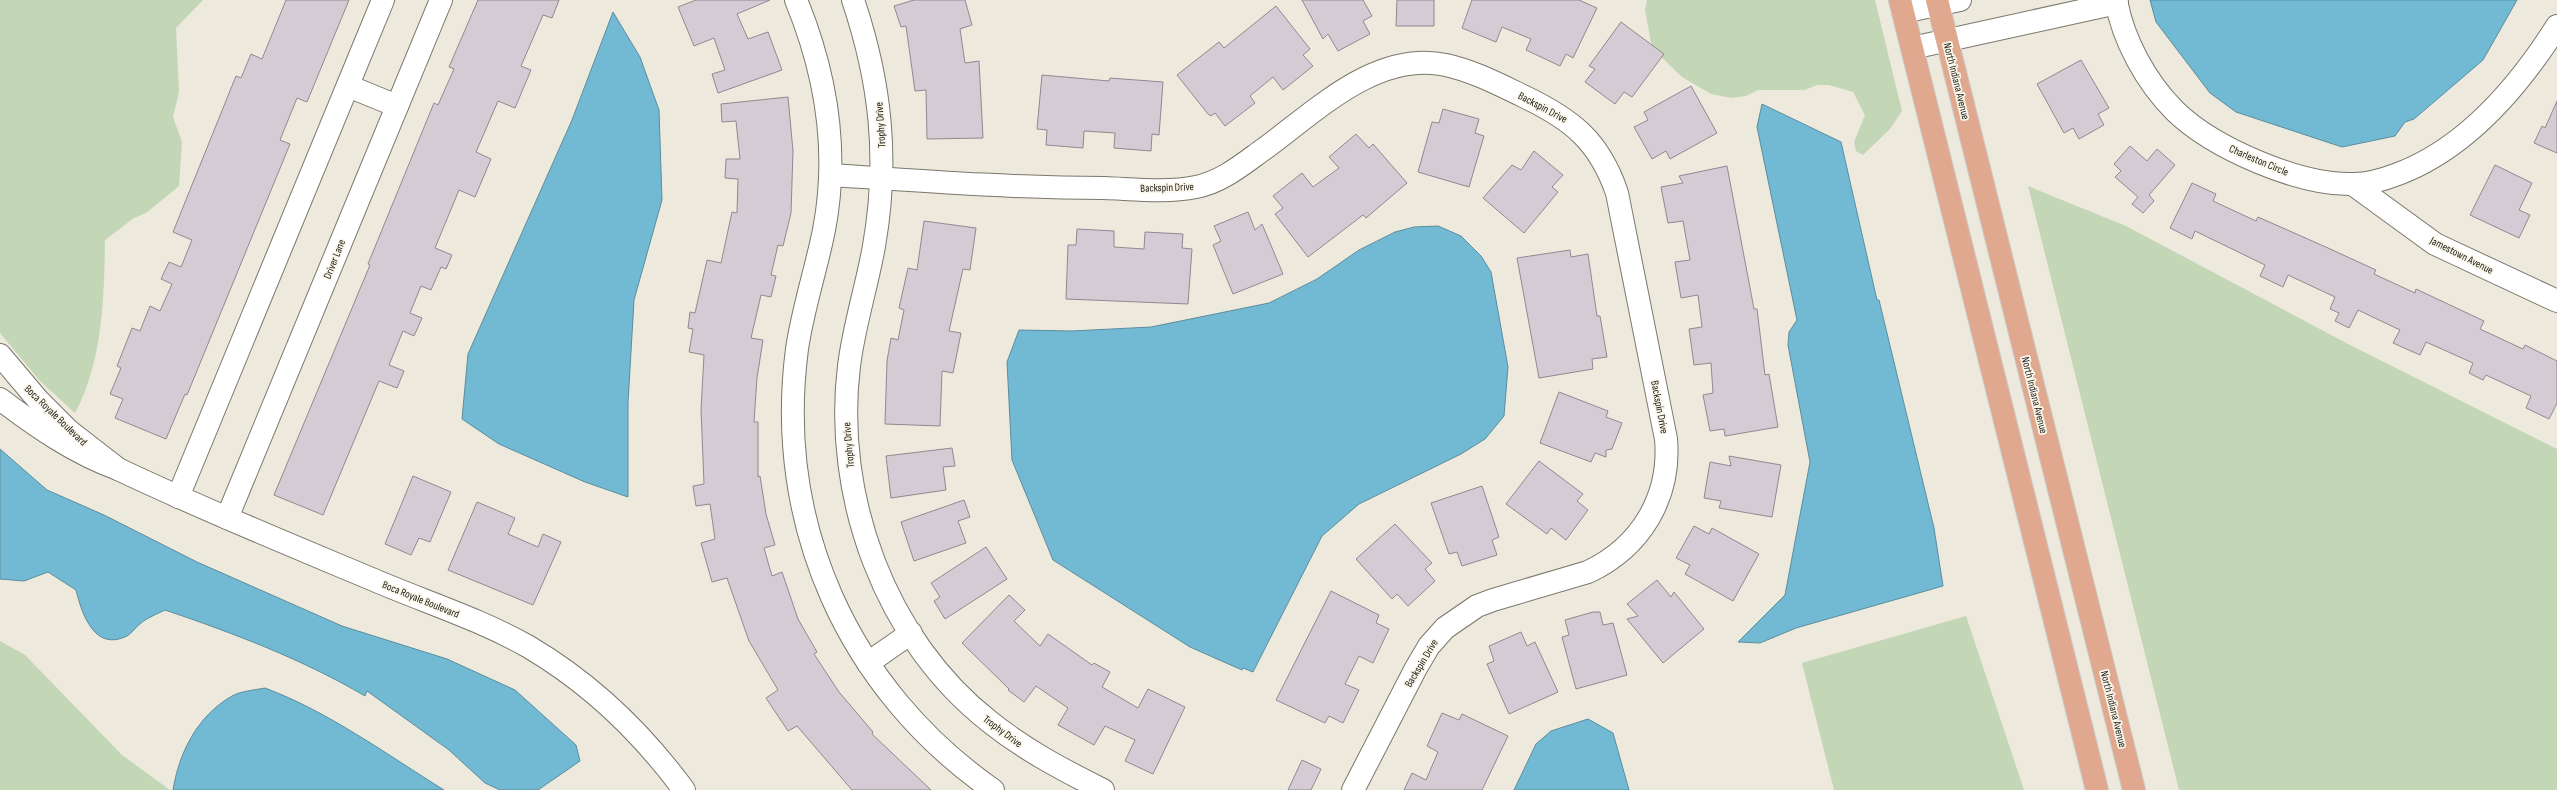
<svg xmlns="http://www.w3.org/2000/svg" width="2557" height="790" viewBox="0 0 2557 790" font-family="'Sofia Sans Condensed',sans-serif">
<rect width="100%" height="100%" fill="#eee9dd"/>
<g fill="#c3d6b6">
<path d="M 0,0 L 203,0 L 176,28 L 179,92 L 173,117 L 182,142 L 179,186 L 146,213 L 134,218 L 105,240 C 104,298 103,361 75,413 L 40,381 L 0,333 Z"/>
<path d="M 1647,0 L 1875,0 L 1902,111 L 1890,129 L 1863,155 L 1856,151 L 1854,142 L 1865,115 L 1853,92 L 1829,85 L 1817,85 L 1805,90 L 1758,90 L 1746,96 L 1731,98 L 1711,94 L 1682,77 L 1652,48 L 1645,10 Z"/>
<path d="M 2028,186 L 2126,226 L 2348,344 L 2557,449 L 2557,790 L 2179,790 Z"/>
<path d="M 1966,616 L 2024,790 L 1834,790 L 1802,663 Z"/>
<path d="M 0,641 L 25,655 L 122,755 L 170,790 L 0,790 Z"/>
</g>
<g fill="#72bad3" stroke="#5b8d9d">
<path d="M 2150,0 L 2517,0 L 2483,60 L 2414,119 L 2405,122 L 2395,136 L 2342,147 L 2236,112 L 2210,93 L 2156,22 Z"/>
<path d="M 613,12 L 640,57 L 659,110 L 662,200 L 634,300 L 628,403 L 628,497 L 585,482 L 499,444 L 462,419 L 468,354 L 572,120 Z"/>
<path d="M 1762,104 L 1841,142 L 1877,300 L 1879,300 L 1934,528 L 1943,586 L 1796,628 L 1760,643 L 1738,642 L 1785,595 L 1810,462 L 1788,345 L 1789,332 L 1797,320 L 1757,127 Z"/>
<path d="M 1438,226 L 1461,236 L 1481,256 L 1491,272 L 1508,367 L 1504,416 L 1485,439 L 1461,454 L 1359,504 L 1322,536 L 1253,672 L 1243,668 L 1242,670 L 1190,647 L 1053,560 L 1012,460 L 1007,362 L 1019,330 L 1072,331 L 1151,327 L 1269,303 L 1317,279 L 1359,250 L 1395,232 L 1414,227 Z"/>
<path d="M 0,449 L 47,490 L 104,515 L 197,562 L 342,626 L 447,659 L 515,690 L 576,745 L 580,761 L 538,790 L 500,790 L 485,783 L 449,750 L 367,691 L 365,696 C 302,659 233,633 165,610 C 157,614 147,618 141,623 C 136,627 132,633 127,636 C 95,652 82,615 76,590 L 48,572 L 24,581 L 0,579 Z"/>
<path d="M 265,688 C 329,712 386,754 444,790 L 173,790 C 179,753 197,716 232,696 C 241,691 255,690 265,688 Z"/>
<path d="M 1588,719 L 1613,733 L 1629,790 L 1514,790 L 1536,744 L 1551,731 Z"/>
</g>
<g fill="#d5cbd4" stroke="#918891">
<path d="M 286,0 L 349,0 L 307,102 L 297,98 L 280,140 L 290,144 L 187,395 L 185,394 L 166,439 L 115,418 L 123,399 L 110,394 L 121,368 L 117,366 L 132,328 L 140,331 L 150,306 L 160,311 L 172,284 L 161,279 L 169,262 L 181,267 L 192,240 L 173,232 L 236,76 L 241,78 L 251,54 L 262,59 Z"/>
<path d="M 478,0 L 559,0 L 552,18 L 543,15 L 521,66 L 531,70 L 515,108 L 498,101 L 476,152 L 491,159 L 475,197 L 459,190 L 435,248 L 452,255 L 446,269 L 441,267 L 431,290 L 421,286 L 410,313 L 422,318 L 414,336 L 403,331 L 389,365 L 404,371 L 397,388 L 379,381 L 323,515 L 274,495 L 370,265 L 368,264 L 434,103 L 438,105 L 454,69 L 449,67 Z"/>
<path d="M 696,0 L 770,0 L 737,14 L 748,39 L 768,32 L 782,70 L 718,93 L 712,74 L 725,70 L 714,38 L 694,46 L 678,7 Z"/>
<path d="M 914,0 L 965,0 L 972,25 L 960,29 L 965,63 L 979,61 L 983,138 L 927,139 L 926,90 L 915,91 L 906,26 L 901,27 L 894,6 Z"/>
<path d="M 1302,0 L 1363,0 L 1372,16 L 1363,21 L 1370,34 L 1338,51 L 1328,34 L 1323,39 Z"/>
<path d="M 1397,0 L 1434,0 L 1434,26 L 1396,26 Z"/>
<path d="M 1472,0 L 1579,0 L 1597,8 L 1573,58 L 1566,54 L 1560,66 L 1526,50 L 1531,39 L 1502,27 L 1496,42 L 1462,28 Z"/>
<path d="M 1276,6 L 1310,49 L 1303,55 L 1313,66 L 1283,90 L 1273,77 L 1250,96 L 1255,103 L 1225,126 L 1215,113 L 1211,116 L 1208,114 L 1177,75 L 1219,42 L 1224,48 Z"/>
<path d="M 1621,22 L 1664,54 L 1632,97 L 1624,92 L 1615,104 L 1585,82 L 1595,69 L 1589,66 Z"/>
<path d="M 2081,60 L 2109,108 L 2098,114 L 2104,125 L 2079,139 L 2073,128 L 2064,133 L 2037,84 Z"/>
<path d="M 1042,75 L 1109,81 L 1110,78 L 1163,82 L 1159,135 L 1152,134 L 1151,151 L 1114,148 L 1115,133 L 1084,131 L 1083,148 L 1046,145 L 1047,130 L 1037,129 Z"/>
<path d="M 1691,86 L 1717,133 L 1670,159 L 1666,151 L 1652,159 L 1634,127 L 1648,120 L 1644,112 Z"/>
<path d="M 788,97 L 793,151 L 791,213 L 783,246 L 778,245 L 771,275 L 776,276 L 771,297 L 761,295 L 751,338 L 763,340 L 757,378 L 754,422 L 758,422 L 758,477 L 760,476 L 766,514 L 775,545 L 764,548 L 772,576 L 782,572 L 798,619 L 817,652 L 814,654 L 839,692 L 873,732 L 872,734 L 931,790 L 852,790 L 797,726 L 788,731 L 766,698 L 778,690 L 749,641 L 727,578 L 712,582 L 701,543 L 715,539 L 710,504 L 696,506 L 693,486 L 704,484 L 701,410 L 704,355 L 689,352 L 693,329 L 688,328 L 690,312 L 695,313 L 707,260 L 721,263 L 732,212 L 737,213 L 738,179 L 725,178 L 726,159 L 740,159 L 736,121 L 722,122 L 721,104 Z"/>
<path d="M 2557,101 L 2557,153 L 2534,143 L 2542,126 L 2545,128 Z"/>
<path d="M 1443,109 L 1479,119 L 1475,133 L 1484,136 L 1469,187 L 1418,172 L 1432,122 L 1439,123 Z"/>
<path d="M 1356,134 L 1369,148 L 1373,144 L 1407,183 L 1366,218 L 1363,215 L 1308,257 L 1275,214 L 1283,208 L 1273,196 L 1302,173 L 1313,187 L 1339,168 L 1329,157 Z"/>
<path d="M 2130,146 L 2147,161 L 2157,149 L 2175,165 L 2149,195 L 2154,201 L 2143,213 L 2132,204 L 2138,197 L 2115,177 L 2121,171 L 2114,164 Z"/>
<path d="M 1534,151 L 1563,175 L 1552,187 L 1558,192 L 1524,233 L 1483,198 L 1512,165 L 1521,170 Z"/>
<path d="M 2495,165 L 2532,183 L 2519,210 L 2530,215 L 2519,238 L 2470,215 Z"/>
<path d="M 1727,166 L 1754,309 L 1757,309 L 1765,375 L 1769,374 L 1778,427 L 1725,436 L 1724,429 L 1710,431 L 1703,395 L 1713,393 L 1711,363 L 1694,365 L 1689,329 L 1702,327 L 1698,295 L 1681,298 L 1675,262 L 1690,260 L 1683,221 L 1668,223 L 1661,187 L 1683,183 L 1679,176 Z"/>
<path d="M 2192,183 L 2216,194 L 2213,201 L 2256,221 L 2258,217 L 2328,248 L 2376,270 L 2374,274 L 2415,293 L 2416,289 L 2484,321 L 2480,329 L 2523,349 L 2525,345 L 2557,361 L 2557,403 L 2549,419 L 2526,408 L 2531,396 L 2486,375 L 2483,380 L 2469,373 L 2473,363 L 2426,342 L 2420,355 L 2393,343 L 2400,330 L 2358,310 L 2349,328 L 2335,321 L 2339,313 L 2330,309 L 2335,297 L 2288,275 L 2283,287 L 2260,276 L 2265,265 L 2195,231 L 2192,239 L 2170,228 Z"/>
<path d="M 1248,212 L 1255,230 L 1262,224 L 1283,274 L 1233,294 L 1213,245 L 1221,241 L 1214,226 Z"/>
<path d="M 924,221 L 976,228 L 970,270 L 963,269 L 949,331 L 961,333 L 953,373 L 942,371 L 940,426 L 885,424 L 887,361 L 891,338 L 898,340 L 904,310 L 899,308 L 908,268 L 917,270 Z"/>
<path d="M 1077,229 L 1114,231 L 1114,247 L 1144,249 L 1145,232 L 1183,234 L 1182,248 L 1192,249 L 1188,304 L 1066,299 L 1068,245 L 1076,245 Z"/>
<path d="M 1570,250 L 1571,257 L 1588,254 L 1597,316 L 1600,316 L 1607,357 L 1592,359 L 1593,369 L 1539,378 L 1517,258 Z"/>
<path d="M 1559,392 L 1608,411 L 1606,417 L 1622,423 L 1612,449 L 1606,450 L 1606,457 L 1595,453 L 1591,462 L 1540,443 Z"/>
<path d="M 952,448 L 955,466 L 943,467 L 946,490 L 891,498 L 886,456 Z"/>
<path d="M 1729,456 L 1781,465 L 1772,517 L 1719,508 L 1721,501 L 1704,498 L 1710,462 L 1731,466 Z"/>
<path d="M 1539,461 L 1583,494 L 1577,501 L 1588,510 L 1566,540 L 1551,528 L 1547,534 L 1506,504 Z"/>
<path d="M 413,476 L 451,492 L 430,542 L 419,538 L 411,555 L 385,544 Z"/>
<path d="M 1482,486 L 1499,537 L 1492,540 L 1497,555 L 1462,566 L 1457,552 L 1449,554 L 1431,503 Z"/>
<path d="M 964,500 L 970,517 L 958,521 L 966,543 L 914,561 L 901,522 Z"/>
<path d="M 477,502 L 515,518 L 508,534 L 538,547 L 543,534 L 561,542 L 533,605 L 448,570 Z"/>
<path d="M 1395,524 L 1432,563 L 1425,569 L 1435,581 L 1408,606 L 1397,594 L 1392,599 L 1356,559 Z"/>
<path d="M 1694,526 L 1709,534 L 1712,528 L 1759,554 L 1733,601 L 1685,574 L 1690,565 L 1676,558 Z"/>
<path d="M 986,547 L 1007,579 L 945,619 L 934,601 L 940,597 L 931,583 Z"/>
<path d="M 1657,580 L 1671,597 L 1674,592 L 1704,629 L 1663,663 L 1627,619 L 1638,616 L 1627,604 Z"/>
<path d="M 1331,591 L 1379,615 L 1376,623 L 1389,629 L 1373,663 L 1359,656 L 1345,684 L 1359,690 L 1343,723 L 1329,716 L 1325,723 L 1276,700 Z"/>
<path d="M 1009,595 L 1025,610 L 1014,621 L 1040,646 L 1048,634 L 1092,665 L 1094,663 L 1110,672 L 1102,687 L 1138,708 L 1148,689 L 1185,707 L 1153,774 L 1125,761 L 1135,740 L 1105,726 L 1094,745 L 1058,725 L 1068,708 L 1036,686 L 1024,702 L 1008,690 L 1009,689 L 962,643 Z"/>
<path d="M 1593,612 L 1600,612 L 1603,625 L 1613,623 L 1627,675 L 1576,689 L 1562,637 L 1569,635 L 1565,620 Z"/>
<path d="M 1521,632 L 1527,646 L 1535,642 L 1558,692 L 1509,714 L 1487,664 L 1494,661 L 1489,646 Z"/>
<path d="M 1442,713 L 1459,720 L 1462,714 L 1508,736 L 1482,790 L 1404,790 L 1412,773 L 1426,780 L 1438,752 L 1427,746 Z"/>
<path d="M 1302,760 L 1321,769 L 1311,790 L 1288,790 Z"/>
</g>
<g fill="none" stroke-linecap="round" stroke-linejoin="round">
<defs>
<g id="minor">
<path d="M 796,0 C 826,73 839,152 824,230 C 816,270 803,308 797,349 C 774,524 848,689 993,790"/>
<path d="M 853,0 C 881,83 889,160 874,246 C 867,286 854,325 849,366 C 833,496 885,640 990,722 C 1025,750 1063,770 1103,790"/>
<path d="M 2116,0 C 2123,40 2146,82 2175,111 C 2213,148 2300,186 2354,184 C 2368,184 2385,179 2398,174 C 2467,148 2519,86 2557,26"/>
<path d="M 1903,12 L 1960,0"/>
<path d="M 1912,48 L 2117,3"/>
<path d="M 348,86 L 397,106"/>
<path d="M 832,175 C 922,181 1013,188 1104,188 C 1133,189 1167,193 1196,187 C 1222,182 1243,164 1264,149 C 1315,112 1376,50 1446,65 C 1473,71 1498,84 1523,96 C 1571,119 1599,140 1617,193 L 1666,439 C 1671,497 1641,547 1588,572 L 1493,600 L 1477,606 L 1445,628 L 1429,646 L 1416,668 L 1353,790"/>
<path d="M 2354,185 L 2435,244 L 2557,301"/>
<path d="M 0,355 L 38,400 L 69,431 L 118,469 C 74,453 37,427 0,399"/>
<path d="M 118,469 C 202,509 288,544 374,580 C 425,602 480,619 529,647 C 590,683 642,733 684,790"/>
<path d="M 178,497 L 383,0"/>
<path d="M 227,518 L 441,0"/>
<path d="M 868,663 L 911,633"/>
</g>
<g id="major">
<path d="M 1900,0 L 2097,790"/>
<path d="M 1937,0 L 2134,790"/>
</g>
</defs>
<use href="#minor" stroke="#7a766b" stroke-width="24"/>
<use href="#major" stroke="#cacac9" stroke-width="24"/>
<use href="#minor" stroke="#fff" stroke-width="22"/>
<use href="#major" stroke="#e0a98f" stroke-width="22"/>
</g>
<g text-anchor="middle" stroke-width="3.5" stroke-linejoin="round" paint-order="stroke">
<g font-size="11" fill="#24231e" stroke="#fbf7ea">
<text transform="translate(1957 81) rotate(76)" y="4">North Indiana Avenue</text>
<text transform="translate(1543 107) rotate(28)" y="4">Backspin Drive</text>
<text transform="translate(880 125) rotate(-94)" y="4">Trophy Drive</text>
<text transform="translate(2259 160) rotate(23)" y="4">Charleston Circle</text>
<text transform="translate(1167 187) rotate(-2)" y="4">Backspin Drive</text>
<text transform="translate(2462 255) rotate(27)" y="4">Jamestown Avenue</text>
<text transform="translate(334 259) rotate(-68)" y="4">Driver Lane</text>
<text transform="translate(2035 395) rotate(76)" y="4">North Indiana Avenue</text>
<text transform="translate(1660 407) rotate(79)" y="4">Backspin Drive</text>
<text transform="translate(56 415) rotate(44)" y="4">Boca Royale Boulevard</text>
<text transform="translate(848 445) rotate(-95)" y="4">Trophy Drive</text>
<text transform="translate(421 599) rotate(22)" y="4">Boca Royale Boulevard</text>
<text transform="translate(1421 663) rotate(-59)" y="4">Backspin Drive</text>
<text transform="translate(2114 709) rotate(76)" y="4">North Indiana Avenue</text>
<text transform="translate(1003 731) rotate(37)" y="4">Trophy Drive</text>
</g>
</g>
</svg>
